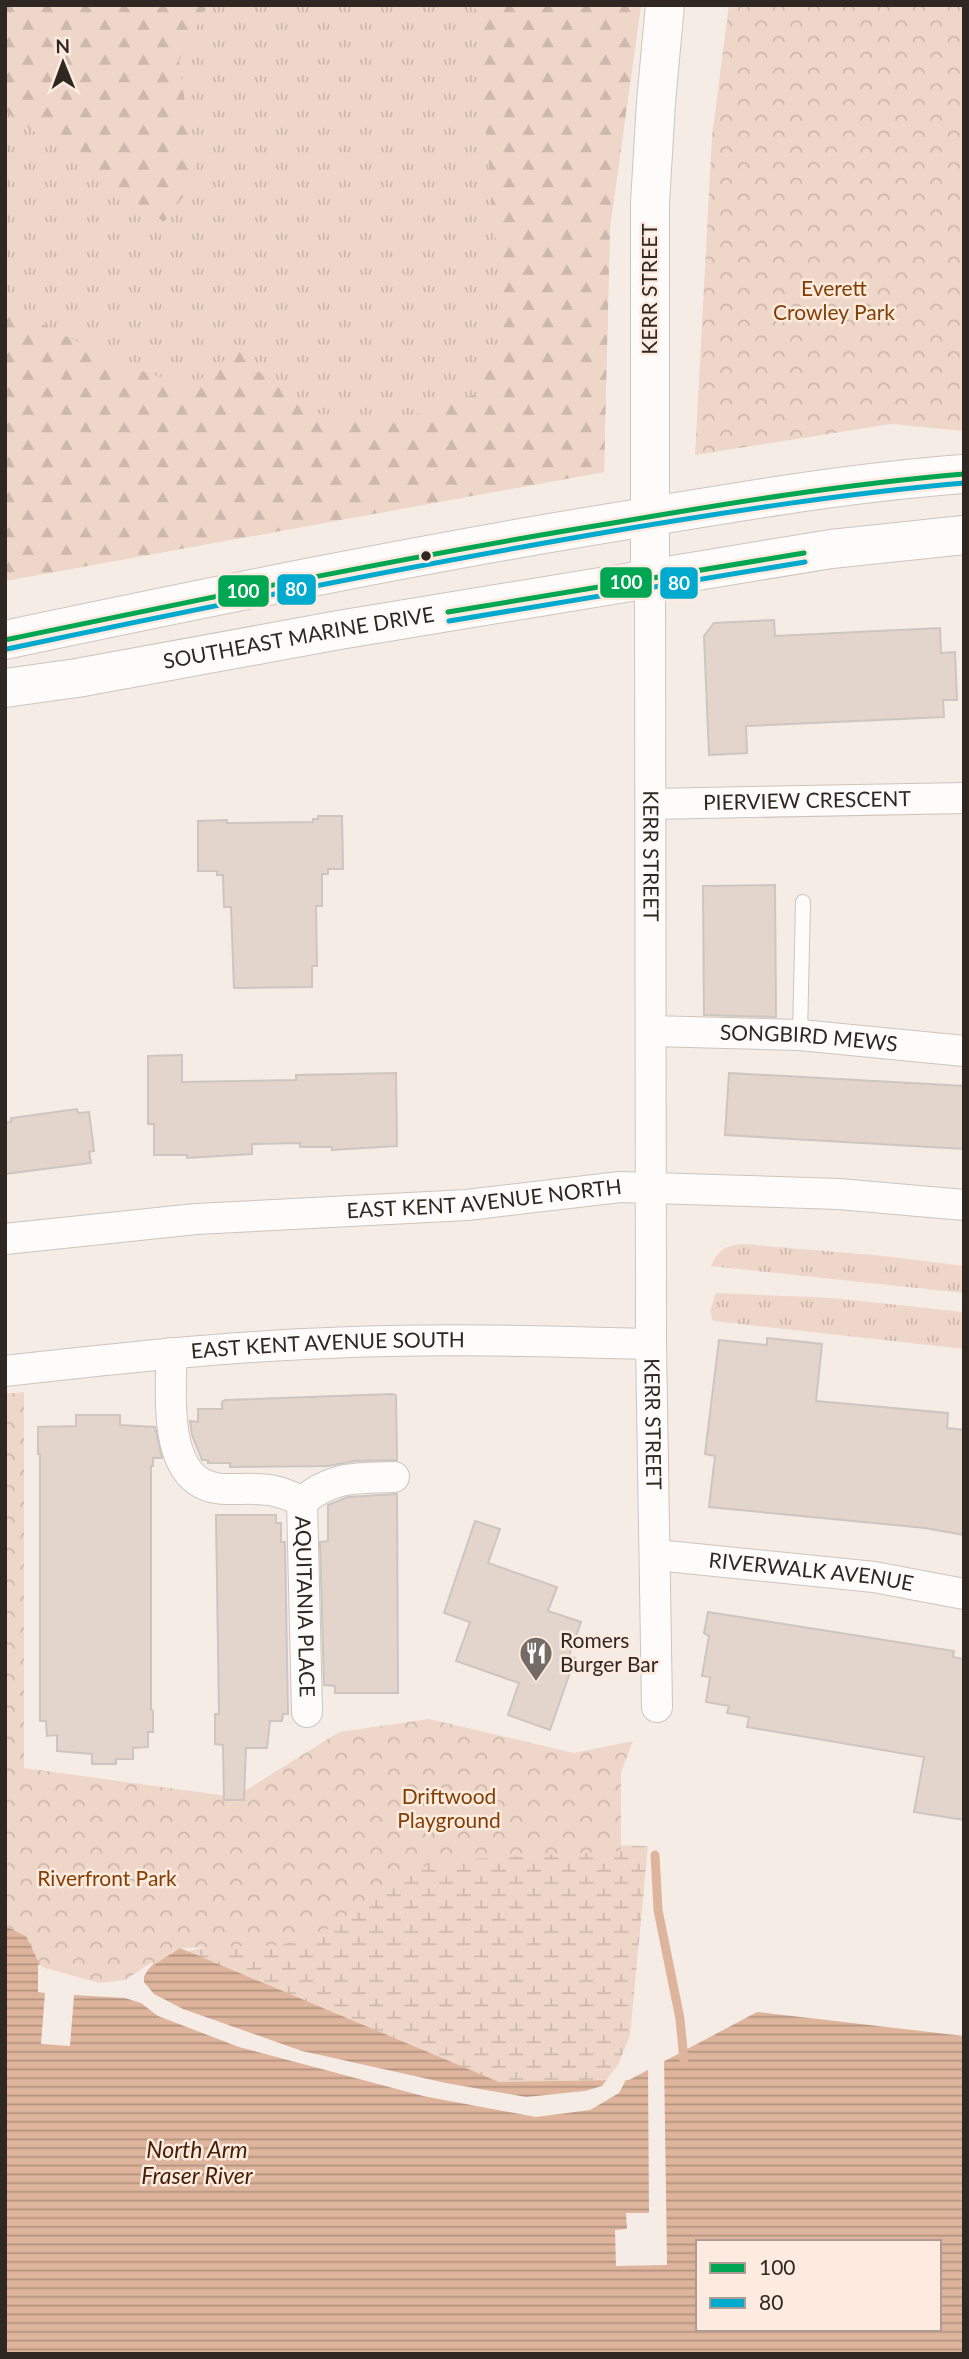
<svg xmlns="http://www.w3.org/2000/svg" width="969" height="2359" viewBox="0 0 969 2359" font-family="Lato,sans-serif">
<defs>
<pattern id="grass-tufts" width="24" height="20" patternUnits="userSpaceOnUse" patternTransform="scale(1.75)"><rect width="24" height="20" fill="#eed7c8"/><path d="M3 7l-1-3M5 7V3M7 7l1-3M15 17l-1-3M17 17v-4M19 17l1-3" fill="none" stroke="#ccb9ac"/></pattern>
<pattern id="forest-firs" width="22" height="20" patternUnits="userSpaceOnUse" patternTransform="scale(1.75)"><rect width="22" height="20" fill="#eed7c8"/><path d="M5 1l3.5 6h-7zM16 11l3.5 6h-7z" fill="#ccb9ac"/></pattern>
<pattern id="wetland-marsh" width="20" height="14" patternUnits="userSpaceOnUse" patternTransform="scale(1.75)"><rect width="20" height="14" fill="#eed7c8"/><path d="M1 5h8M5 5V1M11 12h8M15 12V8" fill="none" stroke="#ccb9ac"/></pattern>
<pattern id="park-crowns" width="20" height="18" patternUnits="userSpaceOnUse" patternTransform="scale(1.75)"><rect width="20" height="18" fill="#eed7c8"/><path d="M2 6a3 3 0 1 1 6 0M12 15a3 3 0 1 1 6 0" fill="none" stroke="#ccb9ac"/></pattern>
<pattern id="water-rules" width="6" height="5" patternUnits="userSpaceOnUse" patternTransform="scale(1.75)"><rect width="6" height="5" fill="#deb59c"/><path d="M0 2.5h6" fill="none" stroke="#b4937f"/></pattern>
</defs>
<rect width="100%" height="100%" fill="#f6ece6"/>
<g fill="url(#grass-tufts)">
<path d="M 5,5 L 641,5 L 610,227 L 604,472 L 5,581 Z"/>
<path d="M 742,1244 L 884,1256 L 964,1266 L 964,1293 L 711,1266 C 718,1250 725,1246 742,1244 Z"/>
<path d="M 716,1293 L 832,1298 L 964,1312 L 964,1349 L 713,1321 L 710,1311 Z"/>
</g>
<g fill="url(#forest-firs)">
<path d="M 5,5 L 208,5 L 179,61 L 196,180 L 164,222 L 5,111 Z"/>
<path d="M 474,5 L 641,5 L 610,227 L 604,472 L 5,581 L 5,305 L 123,365 L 191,387 L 238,349 L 252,367 L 319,414 L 403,419 L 479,393 L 499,340 L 501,295 Z"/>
</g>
<path fill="url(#wetland-marsh)" d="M 603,1845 L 648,1846 L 630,2036 L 618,2065 L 602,2086 L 526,2097 L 155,1959 L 223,1943 L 431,1855 Z"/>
<g fill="url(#park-crowns)">
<path d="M 729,5 L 964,5 L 964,431 L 891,424 L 695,455 L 712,136 Z"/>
<path d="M 24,1392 L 24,1768 L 235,1797 L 339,1732 L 429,1719 L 574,1753 L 633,1741 L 621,1772 L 621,1851 L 435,1861 L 378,1889 L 333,1927 L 282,1945 L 180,1948 L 126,1983 L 99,1987 L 43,1971 L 26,1936 L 5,1926 L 5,1394 Z"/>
</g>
<path fill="url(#water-rules)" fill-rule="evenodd" d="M 5,1926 L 26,1936 L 43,1971 L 99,1987 L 126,1983 L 180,1948 L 499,2082 L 629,2080 L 757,2012 L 964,2036 L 964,2354 L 5,2354 ZM 698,2242 L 939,2242 L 939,2329 L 698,2329 Z"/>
<g fill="#f6ece6">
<path d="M 154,1961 L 144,1976 L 144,1982 L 154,1994 L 183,2009 L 302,2051 L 446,2083 L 526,2097 L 585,2091 L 602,2086 L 609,2077 L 628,2076 L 619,2093 L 590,2110 L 536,2117 L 423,2096 L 239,2047 L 158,2016 L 141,2003 L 125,1998 L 74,1995 L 70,2046 L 41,2044 L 45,1993 L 38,1992 L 38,1964 L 45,1968 L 99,1983 L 125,1980 Z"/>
<path d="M 664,2057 L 667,2265 L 616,2266 L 615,2230 L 627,2229 L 626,2213 L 649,2213 L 648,2065 Z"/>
</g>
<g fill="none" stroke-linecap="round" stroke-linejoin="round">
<path stroke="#deb59c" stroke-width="9" d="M 655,1855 L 658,1910 L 680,2019 L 684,2060"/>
</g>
<g fill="#e4d5cc" stroke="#cec5c0" stroke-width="2">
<path d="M 774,620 L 775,636 L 940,628 L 941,653 L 955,652 L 957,700 L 943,700 L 944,717 L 746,726 L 747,753 L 709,755 L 704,636 L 714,623 Z"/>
<path d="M 318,816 L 342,816 L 343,869 L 328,869 L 328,874 L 322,874 L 322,906 L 316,906 L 317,966 L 312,966 L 312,987 L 234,988 L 231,907 L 224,907 L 223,875 L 217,875 L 217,871 L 198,871 L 198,821 L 227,820 L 227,823 L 313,822 L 313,819 L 318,819 Z"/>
<path d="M 775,885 L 776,1017 L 704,1015 L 703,886 Z"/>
<path d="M 182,1055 L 182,1082 L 296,1080 L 296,1075 L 396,1073 L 397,1146 L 332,1150 L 332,1147 L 300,1147 L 300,1143 L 252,1144 L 252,1154 L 187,1158 L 187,1155 L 154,1155 L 154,1124 L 148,1124 L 148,1056 Z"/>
<path d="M 729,1073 L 964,1086 L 964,1149 L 725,1135 Z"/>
<path d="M 77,1109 L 78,1113 L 89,1112 L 94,1151 L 89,1152 L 91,1163 L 5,1174 L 5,1123 L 11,1122 L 11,1118 Z"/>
<path d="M 767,1338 L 822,1344 L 816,1401 L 948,1413 L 947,1428 L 964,1430 L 964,1535 L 925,1528 L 709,1507 L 715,1456 L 705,1454 L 719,1340 L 767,1345 Z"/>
<path d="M 392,1394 L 396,1395 L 397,1460 L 355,1461 L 328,1466 L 230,1467 L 230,1463 L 208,1463 L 208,1460 L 202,1460 L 192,1435 L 190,1421 L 198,1422 L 198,1409 L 222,1409 L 222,1402 L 225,1400 Z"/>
<path d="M 76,1415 L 120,1415 L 120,1425 L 155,1427 L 162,1458 L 153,1458 L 153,1466 L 151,1466 L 151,1710 L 153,1711 L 153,1732 L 148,1732 L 148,1747 L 133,1748 L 133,1759 L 116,1759 L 116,1764 L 92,1764 L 92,1754 L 57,1751 L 57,1735 L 47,1736 L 46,1721 L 40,1721 L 40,1454 L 38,1454 L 38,1427 L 76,1426 Z"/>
<path d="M 397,1494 L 398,1693 L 335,1693 L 335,1686 L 324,1685 L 320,1542 L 328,1541 L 328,1505 L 348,1497 Z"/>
<path d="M 216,1515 L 276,1515 L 276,1523 L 281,1523 L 281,1542 L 285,1542 L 288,1714 L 283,1714 L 282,1721 L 270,1721 L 267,1748 L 246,1748 L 244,1800 L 224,1800 L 223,1745 L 215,1744 L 215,1714 L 219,1714 Z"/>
<path d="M 475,1521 L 500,1529 L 488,1563 L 557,1587 L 548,1611 L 581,1622 L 569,1656 L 575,1658 L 550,1730 L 508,1715 L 519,1683 L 456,1661 L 470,1622 L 444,1613 Z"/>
<path d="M 708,1612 L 954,1651 L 953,1657 L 964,1659 L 964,1820 L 914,1812 L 924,1757 L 747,1727 L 749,1717 L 727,1713 L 729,1706 L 706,1702 L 710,1677 L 702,1676 L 709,1636 L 704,1633 Z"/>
</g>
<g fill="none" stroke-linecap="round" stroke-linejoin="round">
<defs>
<path id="lane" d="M 800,1035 L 803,902"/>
<g id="street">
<path id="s1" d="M 650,580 L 651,1344 L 657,1707"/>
<path id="s2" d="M 651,804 L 964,798"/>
<path id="s3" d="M 651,1031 L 800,1035 L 964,1051"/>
<path id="s4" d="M 5,1239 L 196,1219 L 467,1205 L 620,1187 L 839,1194 L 964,1205"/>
<path id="s5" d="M 171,1353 C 172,1398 160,1491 229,1489 C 259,1489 274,1486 302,1502 L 307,1712"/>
<path id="s6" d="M 5,1371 C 113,1359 220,1347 328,1343 C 435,1338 544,1341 651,1344"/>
<path d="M 302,1502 C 331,1476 357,1478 394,1477"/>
<path id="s7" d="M 656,1555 L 874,1577 L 964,1594"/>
</g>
<path id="secondary" d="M 650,580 L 650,203 L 656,102 L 665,5"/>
<g id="primary">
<path d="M 5,640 C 214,596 423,553 634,519 C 743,501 853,482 964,474"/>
<path id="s8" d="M 5,688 L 77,678 L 339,630 L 831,549 L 964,535"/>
</g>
</defs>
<use href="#lane" stroke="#cdc4be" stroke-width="16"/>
<use href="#street" stroke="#cdc4be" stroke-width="32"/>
<use href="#secondary" stroke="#cdc4be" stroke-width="40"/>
<use href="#primary" stroke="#cdc4be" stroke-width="40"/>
<use href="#lane" stroke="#fefcfb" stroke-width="14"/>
<use href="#street" stroke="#fefcfb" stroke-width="30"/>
<use href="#secondary" stroke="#fefcfb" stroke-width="38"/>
<use href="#primary" stroke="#fefcfb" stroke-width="38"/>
<defs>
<g id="bus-1">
<path d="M 448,612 L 804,553"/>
<path d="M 5,640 C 207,598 409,556 613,523 C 729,503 846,484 964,474"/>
</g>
<g id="bus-2">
<path d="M 449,621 L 805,562"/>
<path d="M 7,649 C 210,606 414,565 619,530 C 733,511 848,493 964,483"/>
</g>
</defs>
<use href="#bus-1" stroke="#fdebdf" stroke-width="10"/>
<use href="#bus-2" stroke="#fdebdf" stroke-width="10"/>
<use href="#bus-1" stroke="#00a651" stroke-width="5"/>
<use href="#bus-2" stroke="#00a9ce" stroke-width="5"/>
</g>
<defs>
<symbol id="restaurant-pin" viewBox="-11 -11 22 30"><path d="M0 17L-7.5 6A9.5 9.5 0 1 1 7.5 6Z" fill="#756c66" stroke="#fdebdf"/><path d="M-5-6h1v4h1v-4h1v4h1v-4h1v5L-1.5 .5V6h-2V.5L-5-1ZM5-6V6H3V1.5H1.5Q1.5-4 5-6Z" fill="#fff"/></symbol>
</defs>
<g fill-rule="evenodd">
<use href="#restaurant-pin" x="517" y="1634" width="38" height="52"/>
</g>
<circle fill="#2f2721" stroke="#fdebdf" stroke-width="2.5" cx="426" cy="556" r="6"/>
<g text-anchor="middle" stroke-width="5" stroke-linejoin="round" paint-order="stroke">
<g font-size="21" fill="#2f2721" stroke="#fdebdf">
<text transform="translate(650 289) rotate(-90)" y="7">KERR STREET</text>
<text dy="7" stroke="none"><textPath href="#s8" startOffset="298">SOUTHEAST MARINE DRIVE</textPath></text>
<text dy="7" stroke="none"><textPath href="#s2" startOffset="156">PIERVIEW CRESCENT</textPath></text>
<text dy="7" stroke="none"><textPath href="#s1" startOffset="276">KERR STREET</textPath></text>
<text dy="7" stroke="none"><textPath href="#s3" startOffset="158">SONGBIRD MEWS</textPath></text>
<text dy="7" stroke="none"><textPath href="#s4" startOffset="481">EAST KENT AVENUE NORTH</textPath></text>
<text dy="7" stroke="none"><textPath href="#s6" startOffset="324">EAST KENT AVENUE SOUTH</textPath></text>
<text dy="7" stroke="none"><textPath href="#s1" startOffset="844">KERR STREET</textPath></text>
<text dy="7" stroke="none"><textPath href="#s7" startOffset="156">RIVERWALK AVENUE</textPath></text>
<text dy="7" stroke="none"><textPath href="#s5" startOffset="348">AQUITANIA PLACE</textPath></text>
</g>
<g font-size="21" fill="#813f05" stroke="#fdebdf">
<text x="834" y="296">Everett<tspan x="834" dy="24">Crowley Park</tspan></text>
<text x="449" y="1804">Driftwood<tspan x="449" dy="24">Playground</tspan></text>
<text x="107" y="1886">Riverfront Park</text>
</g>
<g font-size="21" fill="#2f2721" stroke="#fdebdf" text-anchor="start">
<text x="560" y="1648">Romers<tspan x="560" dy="24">Burger Bar</tspan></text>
</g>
<g font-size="23" font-style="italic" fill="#431f05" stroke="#fdebdf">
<text x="197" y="2158">North Arm<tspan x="197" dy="26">Fraser River</tspan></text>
</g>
</g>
<g stroke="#fdebdf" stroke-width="2.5">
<rect x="599" y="566" width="54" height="33" rx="7" fill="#00a651"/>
<rect x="659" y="566" width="40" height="34" rx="7" fill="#00a9ce"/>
<rect x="276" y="573" width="41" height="33" rx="7" fill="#00a9ce"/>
<rect x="217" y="574" width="53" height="34" rx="7" fill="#00a651"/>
</g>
<g font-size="19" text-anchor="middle" font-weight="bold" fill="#fff">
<text x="626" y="589">100</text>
<text x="679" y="590">80</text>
<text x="296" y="596">80</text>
<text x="243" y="598">100</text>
</g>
<rect width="969" height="2359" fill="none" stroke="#2f2721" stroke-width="14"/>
<rect x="696" y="2240" width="245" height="91" fill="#fdebdf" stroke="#ab9d93" stroke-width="2"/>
<rect x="710" y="2263" width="35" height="10" fill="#00a651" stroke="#ab9d93" stroke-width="2"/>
<text x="759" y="2275" font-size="21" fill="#2f2721">100</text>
<rect x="710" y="2298" width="35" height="10" fill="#00a9ce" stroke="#ab9d93" stroke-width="2"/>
<text x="759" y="2310" font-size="21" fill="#2f2721">80</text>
<g transform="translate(63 63) rotate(359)" stroke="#fdebdf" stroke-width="5" paint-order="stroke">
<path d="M0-5L12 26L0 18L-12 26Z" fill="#2f2721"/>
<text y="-10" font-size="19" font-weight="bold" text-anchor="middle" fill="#2f2721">N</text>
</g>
</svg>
